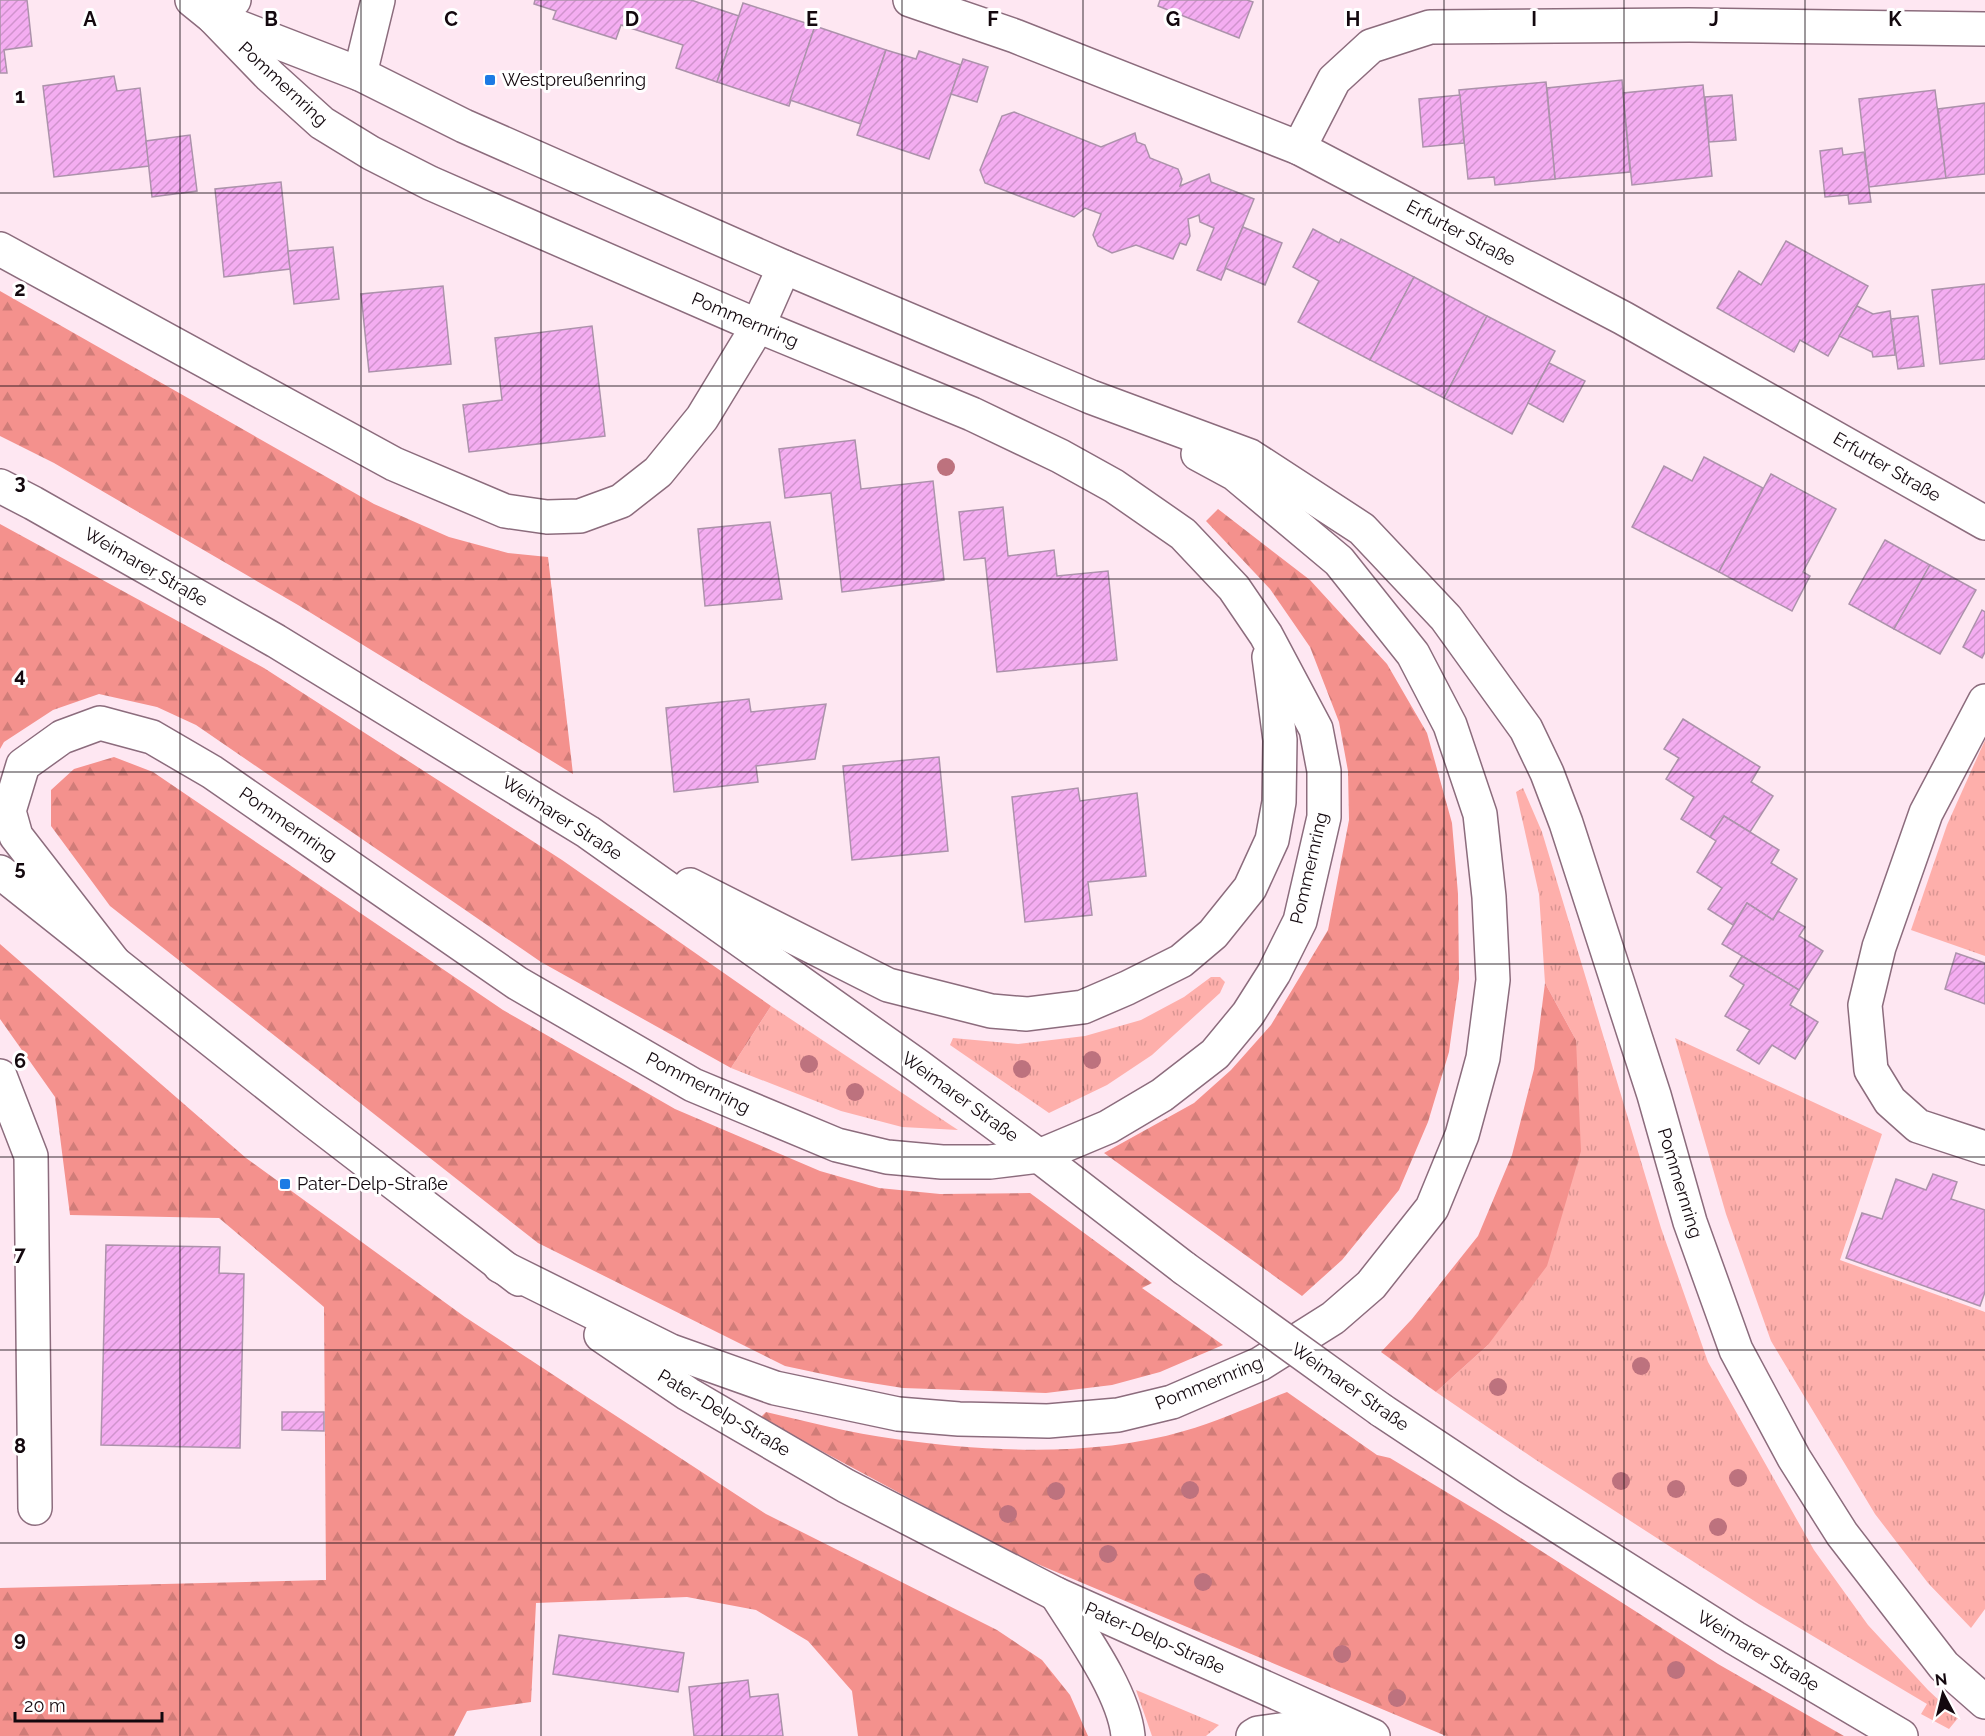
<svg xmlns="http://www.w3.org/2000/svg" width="1985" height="1736" viewBox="0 0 1985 1736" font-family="Raleway,sans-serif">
<defs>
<pattern id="grass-tufts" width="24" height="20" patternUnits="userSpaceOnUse" patternTransform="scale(1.5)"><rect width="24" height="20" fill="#feafab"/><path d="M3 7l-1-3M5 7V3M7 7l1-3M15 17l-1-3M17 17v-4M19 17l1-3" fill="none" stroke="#d99592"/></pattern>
<pattern id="forest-firs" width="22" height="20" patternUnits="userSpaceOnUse" patternTransform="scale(1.5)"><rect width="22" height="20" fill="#f4918d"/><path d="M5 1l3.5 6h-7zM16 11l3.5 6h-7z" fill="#d07c78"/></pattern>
<pattern id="building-hatch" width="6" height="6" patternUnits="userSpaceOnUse" patternTransform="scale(1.5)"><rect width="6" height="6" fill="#f4adf1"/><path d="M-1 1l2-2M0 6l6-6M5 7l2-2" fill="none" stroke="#d093cd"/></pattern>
</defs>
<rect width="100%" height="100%" fill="#fee7f2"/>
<g fill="url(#grass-tufts)">
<path d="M 1985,740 L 1985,956 L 1911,930 L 1947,825 Z"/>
<path d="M 1523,788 L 1542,832 L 1661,1228 L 1708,1362 L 1814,1550 L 1868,1625 L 1928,1690 L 1958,1718 L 1949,1729 L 1921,1714 L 1927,1704 L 1759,1604 L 1536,1460 L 1436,1392 L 1488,1345 L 1576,1040 L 1545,983 L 1539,894 L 1516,792 Z"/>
<path d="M 1211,977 L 1220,977 L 1225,982 L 1220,993 L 1152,1055 L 1107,1085 L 1049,1113 L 950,1045 L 953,1038 L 1018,1044 L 1085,1036 L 1141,1020 L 1184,997 Z"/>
<path d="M 771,1006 L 958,1130 L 902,1127 L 841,1111 L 731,1068 Z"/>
<path d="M 1675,1038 L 1882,1134 L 1840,1260 L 1985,1312 L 1985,1609 L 1971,1628 L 1928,1583 L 1875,1514 L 1771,1341 L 1726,1214 Z"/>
<path d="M 1136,1690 L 1219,1725 L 1206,1736 L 1152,1736 Z"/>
</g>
<g fill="url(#forest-firs)">
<path d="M 0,291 L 374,504 L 449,537 L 508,553 L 548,557 L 573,774 L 298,605 L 54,463 L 0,436 Z"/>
<path d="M 1218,509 L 1310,580 L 1387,664 L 1427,733 L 1452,823 L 1458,894 L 1459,979 L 1449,1052 L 1428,1122 L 1399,1190 L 1342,1260 L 1302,1296 L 1104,1153 L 1194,1103 L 1231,1070 L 1271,1025 L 1328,930 L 1349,820 L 1348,771 L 1339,722 L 1310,647 L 1270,589 L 1206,521 Z"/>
<path d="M 0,524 L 264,668 L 562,860 L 771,1006 L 731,1068 L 541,962 L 196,725 L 157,707 L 99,694 L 53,710 L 4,742 L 0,749 Z"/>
<path d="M 114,757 L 153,772 L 503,1010 L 675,1109 L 820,1171 L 879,1188 L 940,1194 L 1030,1193 L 1152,1283 L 1142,1288 L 1223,1345 L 1160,1372 L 1112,1385 L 1046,1393 L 903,1388 L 846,1379 L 785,1366 L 538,1243 L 110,906 L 51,826 L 51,790 L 74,769 Z"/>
<path d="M 0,944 L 246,1158 L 465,1317 L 766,1514 L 997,1630 L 1042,1660 L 1070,1695 L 1088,1736 L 858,1736 L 852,1691 L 808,1641 L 756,1610 L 687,1597 L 536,1603 L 531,1702 L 467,1711 L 454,1736 L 0,1736 L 0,1588 L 326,1580 L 324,1307 L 219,1218 L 70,1215 L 55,1097 L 0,1019 Z"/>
<path d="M 1545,983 L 1576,1040 L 1581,1151 L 1547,1266 L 1488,1345 L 1436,1392 L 1381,1352 L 1412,1319 L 1478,1236 L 1512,1155 L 1534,1069 Z"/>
<path d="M 1287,1392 L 1377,1455 L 1390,1458 L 1496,1522 L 1718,1664 L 1844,1736 L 1446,1736 L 1011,1553 L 760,1418 L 766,1412 C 808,1422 851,1433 895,1439 C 985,1452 1097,1457 1184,1431 C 1219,1421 1253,1405 1287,1392 Z"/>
</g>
<g fill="url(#building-hatch)" stroke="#ac92ab" stroke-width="1.5">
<path d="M 0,0 L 27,0 L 32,46 L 4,50 L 7,73 L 0,73 Z"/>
<path d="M 535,0 L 691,0 L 739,16 L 717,82 L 676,68 L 683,45 L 621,25 L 616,39 L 553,19 L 556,11 L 534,4 Z"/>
<path d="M 1160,0 L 1247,0 L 1253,2 L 1239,38 L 1158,6 Z"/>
<path d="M 743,3 L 815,26 L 789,106 L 717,82 Z"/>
<path d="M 815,26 L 886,50 L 861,124 L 790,100 Z"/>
<path d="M 886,50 L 916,59 L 919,51 L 961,65 L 929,159 L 857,135 Z"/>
<path d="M 963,59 L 988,67 L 977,102 L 951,94 Z"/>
<path d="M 114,76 L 117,91 L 140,88 L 149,166 L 54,177 L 43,86 Z"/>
<path d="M 1622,80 L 1630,172 L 1555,179 L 1547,88 Z"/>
<path d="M 1546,82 L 1555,179 L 1495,185 L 1494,177 L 1468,179 L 1459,90 Z"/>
<path d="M 1703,85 L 1712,176 L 1632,185 L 1623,93 Z"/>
<path d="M 1935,90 L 1946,178 L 1869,187 L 1859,99 Z"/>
<path d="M 1460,95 L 1464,143 L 1423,147 L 1419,99 Z"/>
<path d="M 1732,95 L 1736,140 L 1709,142 L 1705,97 Z"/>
<path d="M 1985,103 L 1985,174 L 1946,178 L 1938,109 Z"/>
<path d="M 1014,112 L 1101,147 L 1135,133 L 1137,142 L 1145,145 L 1150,158 L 1178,169 L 1182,179 L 1180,186 L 1209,174 L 1211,182 L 1254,199 L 1221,280 L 1197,270 L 1214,228 L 1200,222 L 1199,215 L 1188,219 L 1190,236 L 1186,245 L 1180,243 L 1173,259 L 1136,245 L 1112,253 L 1098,246 L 1093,235 L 1101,214 L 1085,208 L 1074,217 L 985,183 L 980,170 L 1002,116 Z"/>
<path d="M 190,135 L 197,191 L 152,197 L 146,141 Z"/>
<path d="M 1842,148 L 1843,155 L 1864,152 L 1871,202 L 1849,204 L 1848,195 L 1825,197 L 1820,151 Z"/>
<path d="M 281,182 L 290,269 L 224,277 L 215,189 Z"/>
<path d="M 1243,227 L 1282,243 L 1265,285 L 1225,268 Z"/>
<path d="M 1313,229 L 1339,243 L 1341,239 L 1414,277 L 1370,360 L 1298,322 L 1319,281 L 1293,267 Z"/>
<path d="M 1786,241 L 1868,286 L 1828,356 L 1800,340 L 1794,352 L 1717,308 L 1739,271 L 1761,285 Z"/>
<path d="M 333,247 L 339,299 L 294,304 L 288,251 Z"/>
<path d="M 1414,277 L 1487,316 L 1444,398 L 1370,360 Z"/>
<path d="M 1985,284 L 1985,359 L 1940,364 L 1932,290 Z"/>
<path d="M 443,286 L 451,364 L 369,372 L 361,294 Z"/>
<path d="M 1857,306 L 1873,314 L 1890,311 L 1895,355 L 1873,357 L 1872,352 L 1839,336 Z"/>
<path d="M 1487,316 L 1555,351 L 1512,434 L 1444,398 Z"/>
<path d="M 1918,316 L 1924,366 L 1898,369 L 1891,319 Z"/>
<path d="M 592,326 L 605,436 L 469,452 L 463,405 L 502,400 L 495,338 Z"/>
<path d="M 1549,363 L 1585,381 L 1563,422 L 1528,403 Z"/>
<path d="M 855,440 L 861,489 L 933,481 L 944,580 L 842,592 L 831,493 L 785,498 L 779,449 Z"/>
<path d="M 1704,457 L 1763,488 L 1719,572 L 1632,527 L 1664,466 L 1692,481 Z"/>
<path d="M 1771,474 L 1836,509 L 1803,572 L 1810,576 L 1792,611 L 1719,572 Z"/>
<path d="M 1003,507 L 1008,556 L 1054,550 L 1057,576 L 1108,571 L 1117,660 L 997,672 L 985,558 L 964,560 L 959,512 Z"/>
<path d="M 770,522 L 782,599 L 705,606 L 698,529 Z"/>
<path d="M 1885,540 L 1930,565 L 1894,629 L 1849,604 Z"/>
<path d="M 1930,565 L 1976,590 L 1940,654 L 1894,629 Z"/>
<path d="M 1982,610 L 1985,612 L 1985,652 L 1982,658 L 1963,647 Z"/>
<path d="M 749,699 L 751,712 L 826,704 L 815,759 L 756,766 L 758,782 L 674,792 L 666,708 Z"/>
<path d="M 1683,719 L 1760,767 L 1751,782 L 1773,796 L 1750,832 L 1724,816 L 1710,837 L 1681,819 L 1694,797 L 1666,779 L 1679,758 L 1664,749 Z"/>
<path d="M 939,757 L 948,851 L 852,860 L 843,766 Z"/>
<path d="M 1078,788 L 1080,801 L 1137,793 L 1146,876 L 1088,882 L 1092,915 L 1025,922 L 1012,797 Z"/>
<path d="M 1724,816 L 1779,850 L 1771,863 L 1797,879 L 1773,920 L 1747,903 L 1733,925 L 1708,909 L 1722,888 L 1697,872 L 1716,841 L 1710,837 Z"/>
<path d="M 1747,903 L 1773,920 L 1778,911 L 1805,927 L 1799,936 L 1823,951 L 1799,990 L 1722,944 Z"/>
<path d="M 1956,953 L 1985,963 L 1985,1004 L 1945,989 Z"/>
<path d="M 1742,956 L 1799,990 L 1790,1005 L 1818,1022 L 1795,1059 L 1772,1045 L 1759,1064 L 1737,1050 L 1750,1030 L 1725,1016 L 1744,985 L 1730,976 Z"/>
<path d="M 1933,1174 L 1957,1182 L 1951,1199 L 1985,1210 L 1985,1292 L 1980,1306 L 1846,1258 L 1862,1213 L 1882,1219 L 1896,1179 L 1926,1190 Z"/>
<path d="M 106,1245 L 220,1247 L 219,1273 L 244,1274 L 240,1448 L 101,1445 Z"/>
<path d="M 282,1412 L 324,1412 L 324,1431 L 282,1430 Z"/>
<path d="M 559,1635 L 684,1653 L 678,1692 L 553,1674 Z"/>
<path d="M 748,1680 L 750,1697 L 778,1694 L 783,1736 L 694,1736 L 689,1687 Z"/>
</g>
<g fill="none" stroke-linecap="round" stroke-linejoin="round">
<defs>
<g id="minor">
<path d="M 910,0 L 1015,36 L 1299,148 L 1623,318 L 1985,523"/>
<path d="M 213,17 L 234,0"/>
<path d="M 360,74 L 378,0"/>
<path d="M 1299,148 L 1334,80 L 1371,46 L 1430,27 L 1689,25 L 1985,29"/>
<path d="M 0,249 L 394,464 L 505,511 L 547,517 L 580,516 L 621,501 L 658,472 L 702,418 L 758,326 L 784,267"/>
<path d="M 1985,701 L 1926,813 L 1879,947 L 1865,1005 L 1871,1070 L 1890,1101 L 1918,1126 L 1985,1148"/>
<path d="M 0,1076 L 31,1156 L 35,1508"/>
</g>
<g id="tertiary">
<path d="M 223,21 L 360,74 L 464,126 L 784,267 L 1091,397 L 1250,456 L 1362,529 L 1446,618 L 1526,729 L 1547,773 L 1566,823 L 1654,1095 L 1690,1222 L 1736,1350 L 1794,1458 L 1842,1534 L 1944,1666 L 1985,1702"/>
<path d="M 0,486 L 33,503 L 276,641 L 588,832 L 918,1066 L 1039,1156 L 1184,1268"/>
<path d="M 0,872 L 311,1119 L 519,1279"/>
<path d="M 690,885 L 888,985 L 991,1011 L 1027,1014 L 1083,1007 L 1127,988 L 1181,961 L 1213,934 L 1250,888 L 1272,840 L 1279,802 L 1280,740 L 1269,657"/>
<path d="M 113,961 L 16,836 L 9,811 L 23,765 L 62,737 L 100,723 L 152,737 L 212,772 L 517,983 L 693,1085 L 837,1145 L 887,1157 L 942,1162 L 990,1162 L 1039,1156 L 1108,1127 L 1162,1095 L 1215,1054 L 1248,1014 L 1274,973 L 1300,921 L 1324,817 L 1324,771 L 1316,729 L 1266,635 L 1234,588 L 1183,534 L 1114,486 L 1060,456 L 972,414 L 758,326 L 430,183 L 371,153 L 322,123 L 270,76 L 213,17 L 192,0"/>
<path d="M 500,1266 L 671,1351 L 775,1388 L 898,1414 L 959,1419 L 1048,1421 L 1118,1415 L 1172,1402 L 1260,1364 L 1333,1318 L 1371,1285 L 1432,1208 L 1462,1135 L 1483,1058 L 1493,980 L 1489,897 L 1480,814 L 1450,725 L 1413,654 L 1339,561 L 1235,474 L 1198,454"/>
<path d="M 601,1335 L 688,1394 L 846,1486 L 1056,1594 L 1373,1736"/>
<path d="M 1381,1410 L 1512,1497 L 1735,1638 L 1901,1736"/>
<path d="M 1056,1594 C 1080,1632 1124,1692 1128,1736"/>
<path d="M 1253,1736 L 1258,1733 L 1340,1722"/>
</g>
</defs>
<use href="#minor" stroke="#8c6c7d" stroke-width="36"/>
<use href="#tertiary" stroke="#8c6c7d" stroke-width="36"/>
<use href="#minor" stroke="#fff" stroke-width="33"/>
<use href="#tertiary" stroke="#fff" stroke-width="33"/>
<defs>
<path id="tertiary-bridge" d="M 1184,1268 L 1381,1410"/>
</defs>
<use href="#tertiary-bridge" stroke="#8c6c7d" stroke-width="36" stroke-linecap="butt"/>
<use href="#tertiary-bridge" stroke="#fff" stroke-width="33"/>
</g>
<g fill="#bd727e">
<circle cx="946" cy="467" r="9"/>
<circle cx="1092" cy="1060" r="9"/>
<circle cx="809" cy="1064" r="9"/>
<circle cx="1022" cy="1069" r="9"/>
<circle cx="855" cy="1092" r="9"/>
<circle cx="1641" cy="1366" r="9"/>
<circle cx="1498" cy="1387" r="9"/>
<circle cx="1738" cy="1478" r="9"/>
<circle cx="1621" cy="1481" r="9"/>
<circle cx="1676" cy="1489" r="9"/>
<circle cx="1190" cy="1490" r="9"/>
<circle cx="1056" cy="1491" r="9"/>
<circle cx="1008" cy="1514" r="9"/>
<circle cx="1718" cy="1527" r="9"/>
<circle cx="1108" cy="1554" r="9"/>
<circle cx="1203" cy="1582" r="9"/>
<circle cx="1342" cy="1654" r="9"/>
<circle cx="1676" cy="1670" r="9"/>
<circle cx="1397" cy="1698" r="9"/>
</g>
<path fill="none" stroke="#13080e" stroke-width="1.5" stroke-opacity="0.55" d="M 180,0 L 180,1736M 361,0 L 361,1736M 541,0 L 541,1736M 722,0 L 722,1736M 902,0 L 902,1736M 1083,0 L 1083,1736M 1263,0 L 1263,1736M 1444,0 L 1444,1736M 1624,0 L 1624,1736M 1805,0 L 1805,1736M 0,193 L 1985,193M 0,386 L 1985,386M 0,579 L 1985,579M 0,772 L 1985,772M 0,964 L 1985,964M 0,1157 L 1985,1157M 0,1350 L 1985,1350M 0,1543 L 1985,1543"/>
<g fill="#1b7be4" stroke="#fff" stroke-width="2">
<rect x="484" y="74" width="12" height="12" rx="3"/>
<rect x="279" y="1178" width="12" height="12" rx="3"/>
</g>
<g text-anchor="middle" stroke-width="6" stroke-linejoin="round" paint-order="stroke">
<g font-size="18" fill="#13080e" stroke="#fff" text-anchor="start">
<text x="502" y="86">Westpreußenring</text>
<text x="297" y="1190">Pater-Delp-Straße</text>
</g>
<g font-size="18" fill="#13080e" stroke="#fff">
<text transform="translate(283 84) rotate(43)" y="6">Pommernring</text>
<text transform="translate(1461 233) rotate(28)" y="6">Erfurter Straße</text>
<text transform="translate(745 320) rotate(23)" y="6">Pommernring</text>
<text transform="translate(1887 467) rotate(30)" y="6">Erfurter Straße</text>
<text transform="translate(146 567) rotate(30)" y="6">Weimarer Straße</text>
<text transform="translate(562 818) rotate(33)" y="6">Weimarer Straße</text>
<text transform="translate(288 824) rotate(35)" y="6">Pommernring</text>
<text transform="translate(1309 868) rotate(-77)" y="6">Pommernring</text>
<text transform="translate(698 1083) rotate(27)" y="6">Pommernring</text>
<text transform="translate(960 1097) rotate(36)" y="6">Weimarer Straße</text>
<text transform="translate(1680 1183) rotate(73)" y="6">Pommernring</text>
<text transform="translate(1209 1383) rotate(-22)" y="6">Pommernring</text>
<text transform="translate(1350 1387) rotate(35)" y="6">Weimarer Straße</text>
<text transform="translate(724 1413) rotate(31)" y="6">Pater-Delp-Straße</text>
<text transform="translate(1155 1638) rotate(24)" y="6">Pater-Delp-Straße</text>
<text transform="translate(1758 1651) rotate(31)" y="6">Weimarer Straße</text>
</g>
</g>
<g font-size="20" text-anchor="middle" font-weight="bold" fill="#13080e" stroke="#fff" stroke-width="6" stroke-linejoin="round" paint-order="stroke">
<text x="90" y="26">A</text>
<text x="271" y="26">B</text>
<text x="451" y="26">C</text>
<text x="632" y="26">D</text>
<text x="812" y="26">E</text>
<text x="993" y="26">F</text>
<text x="1173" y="26">G</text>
<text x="1353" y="26">H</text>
<text x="1534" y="26">I</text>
<text x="1714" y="26">J</text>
<text x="1895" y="26">K</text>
<text x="20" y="103">1</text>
<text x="20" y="296">2</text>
<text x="20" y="489">3</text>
<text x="20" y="682">4</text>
<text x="20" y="875">5</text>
<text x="20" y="1068">6</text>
<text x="20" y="1261">7</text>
<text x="20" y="1453">8</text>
<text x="20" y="1646">9</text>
</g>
<g transform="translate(1943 1694) rotate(353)" stroke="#ffffff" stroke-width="4.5" paint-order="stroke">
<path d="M0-4.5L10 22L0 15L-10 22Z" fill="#13080e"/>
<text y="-9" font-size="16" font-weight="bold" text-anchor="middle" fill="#13080e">N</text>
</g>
<path d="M15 1712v9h147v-9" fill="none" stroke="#13080e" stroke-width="3"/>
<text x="24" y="1712" font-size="18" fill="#13080e" stroke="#ffffff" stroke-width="4.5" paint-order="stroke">20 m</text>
</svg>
